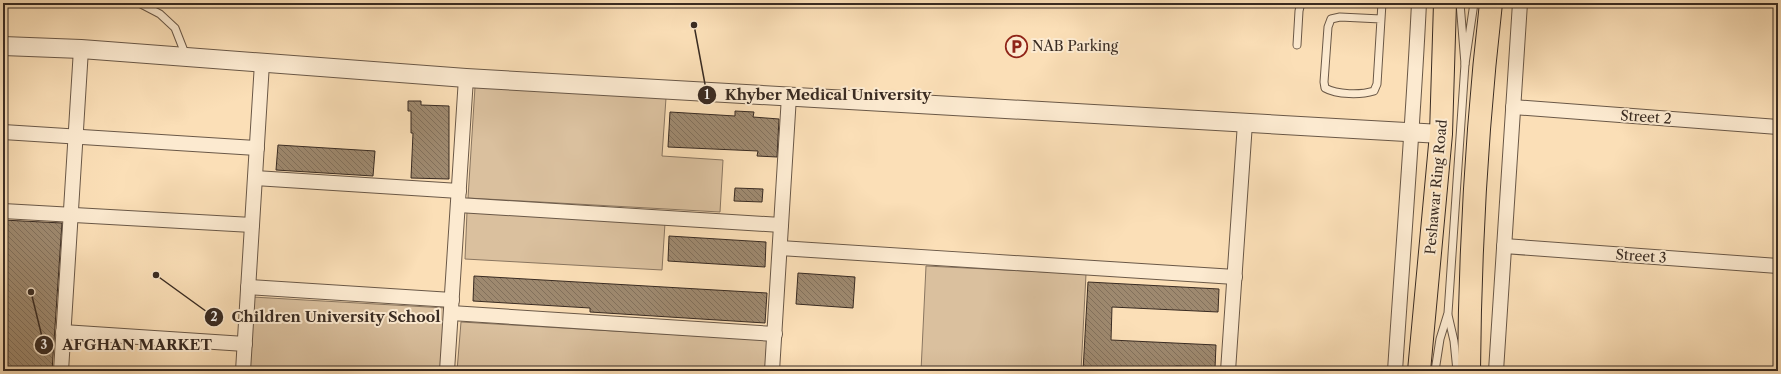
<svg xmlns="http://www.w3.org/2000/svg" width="1781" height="374" viewBox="0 0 1781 374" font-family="'Libre Caslon Text',serif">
<defs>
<pattern id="building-back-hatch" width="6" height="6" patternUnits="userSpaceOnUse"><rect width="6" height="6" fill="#9e896f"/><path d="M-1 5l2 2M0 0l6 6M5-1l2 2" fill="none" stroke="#82705b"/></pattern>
</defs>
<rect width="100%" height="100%" fill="#fbdfb7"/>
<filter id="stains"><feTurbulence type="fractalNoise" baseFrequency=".005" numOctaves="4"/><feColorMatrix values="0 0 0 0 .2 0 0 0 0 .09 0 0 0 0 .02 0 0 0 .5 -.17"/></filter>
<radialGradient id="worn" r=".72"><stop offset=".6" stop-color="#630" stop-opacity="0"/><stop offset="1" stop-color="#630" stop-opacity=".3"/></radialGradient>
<g fill="#dac09e" stroke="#8a7660">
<path d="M 475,87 L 666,98 L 662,156 L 723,160 L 720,212 L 468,198 Z"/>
<path d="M 467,212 L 665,223 L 662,270 L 465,259 Z"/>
<path d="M 926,266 L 1086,274 L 1081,371 L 921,371 Z"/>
<path d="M 252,297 L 446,308 L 442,371 L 248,371 Z"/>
<path d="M 461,322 L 767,340 L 765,371 L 457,371 Z"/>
</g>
<g fill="url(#building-back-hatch)" stroke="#392b22">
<path d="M 408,101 L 421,101 L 421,105 L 449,106 L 449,179 L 411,178 L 413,133 L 411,133 L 411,111 L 408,111 Z"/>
<path d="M 735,111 L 754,112 L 753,117 L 779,119 L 777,157 L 757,156 L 758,151 L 668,147 L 670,112 L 735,116 Z"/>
<path d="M 278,145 L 375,151 L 373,176 L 276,170 Z"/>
<path d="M 735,188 L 763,189 L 762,202 L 734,201 Z"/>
<path d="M 3,220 L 62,223 L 52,371 L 3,371 Z"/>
<path d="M 669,236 L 766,242 L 765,267 L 668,261 Z"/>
<path d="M 798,273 L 855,277 L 853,308 L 796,304 Z"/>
<path d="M 474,276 L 767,293 L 765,323 L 590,312 L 590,308 L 473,301 Z"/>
<path d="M 1088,282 L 1219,289 L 1218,312 L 1112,307 L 1111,340 L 1216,345 L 1215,368 L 1176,366 L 1176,371 L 1083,371 Z"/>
</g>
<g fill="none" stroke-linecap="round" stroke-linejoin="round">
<defs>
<g id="service">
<path d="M 139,3 L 160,14 L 175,28 L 186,56"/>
<path d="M 1460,3 L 1465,64 L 1474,3"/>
<path d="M 1381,19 L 1340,17 L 1331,19 L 1328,27 L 1324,82 L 1325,88 C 1337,95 1361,95 1374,91 L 1377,84 L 1382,3"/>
<path d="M 1297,45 L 1299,11 L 1301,3"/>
<path d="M 1448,315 L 1454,341 L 1457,371"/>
<path d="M 1435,371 L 1440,339 L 1448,313 L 1465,64"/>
</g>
<g id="minor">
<path d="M 1513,107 L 1778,127"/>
<path d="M 3,132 L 257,148"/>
<path d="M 255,178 L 459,191"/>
<path d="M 458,205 L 781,225"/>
<path d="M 3,211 L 252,225"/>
<path d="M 1504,246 L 1778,266"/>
<path d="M 780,248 L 1235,277"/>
<path d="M 248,287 L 452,300"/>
<path d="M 451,313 L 775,334"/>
<path d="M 63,332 L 245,344"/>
<path d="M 61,371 L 81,49"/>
<path d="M 243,371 L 262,63"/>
<path d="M 447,371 L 466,78"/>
<path d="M 772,371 L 789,96"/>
<path d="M 1228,371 L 1245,123"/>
<path d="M 1395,371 C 1403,248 1413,126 1419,3"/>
<path d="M 1496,371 L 1520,3"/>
</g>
<path id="tertiary" d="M 3,46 L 81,49 L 466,78 L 1441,134"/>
<g id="trunk">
<path d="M 1419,371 L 1441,134 L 1445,3"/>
<path d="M 1469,371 C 1470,248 1477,125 1491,3"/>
</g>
</defs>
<use href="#service" stroke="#6a5847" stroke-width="9"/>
<use href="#minor" stroke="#6a5847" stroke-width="16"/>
<use href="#tertiary" stroke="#6a5847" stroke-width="20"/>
<use href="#trunk" stroke="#392b22" stroke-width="24"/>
<use href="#service" stroke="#fcead0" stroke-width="7"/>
<use href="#minor" stroke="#fcead0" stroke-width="14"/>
<use href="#tertiary" stroke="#fcead0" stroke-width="18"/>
<use href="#trunk" stroke="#fbdfb7" stroke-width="22"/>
</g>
<defs>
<symbol id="parking-ring" viewBox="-11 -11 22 22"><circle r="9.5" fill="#fcead0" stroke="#8f2418" stroke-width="1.5"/><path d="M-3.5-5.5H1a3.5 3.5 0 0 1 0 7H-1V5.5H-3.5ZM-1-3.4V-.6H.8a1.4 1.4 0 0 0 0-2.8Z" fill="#8f2418"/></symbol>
</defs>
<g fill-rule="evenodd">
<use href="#parking-ring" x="1004" y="34" width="25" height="25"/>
</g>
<g text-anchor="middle" stroke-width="4" stroke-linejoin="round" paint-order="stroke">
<g font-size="14" fill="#392b22" stroke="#fcead0" text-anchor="start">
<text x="1032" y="51">NAB Parking</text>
</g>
<g font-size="14" fill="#392b22" stroke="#fcead0">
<text transform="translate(1646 117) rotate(4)" y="5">Street 2</text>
<text transform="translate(1436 187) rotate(-85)" y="5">Peshawar Ring Road</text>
<text transform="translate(1641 256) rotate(4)" y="5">Street 3</text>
</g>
</g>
<path fill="none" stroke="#392b22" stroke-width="1.5" d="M694 25L707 95M156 275L214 317M31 292L44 345"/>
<g fill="#392b22" stroke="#fcead0" stroke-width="1.5">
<circle cx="694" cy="25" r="4"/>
<circle cx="156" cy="275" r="4"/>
<circle cx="31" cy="292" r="4"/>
<circle cx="707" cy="95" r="10"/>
<circle cx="214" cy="317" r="10"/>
<circle cx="44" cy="345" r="10"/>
</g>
<g font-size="12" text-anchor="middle" font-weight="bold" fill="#fff">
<text x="707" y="99">1</text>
<text x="214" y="321">2</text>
<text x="44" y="349">3</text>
</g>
<g font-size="15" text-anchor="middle" font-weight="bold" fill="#392b22" stroke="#fcead0" stroke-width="4" stroke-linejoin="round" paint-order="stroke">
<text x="828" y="100">Khyber Medical University</text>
<text x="336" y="322">Children University School</text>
<text x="137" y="350">AFGHAN MARKET</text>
</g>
<rect width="1781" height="374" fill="none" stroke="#fbdfb7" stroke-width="16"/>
<rect x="4" y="4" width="1773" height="366" fill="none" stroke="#392b22" stroke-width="2"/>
<rect x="8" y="8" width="1765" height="358" fill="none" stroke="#392b22"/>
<rect width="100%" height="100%" filter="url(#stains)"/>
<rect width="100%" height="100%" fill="url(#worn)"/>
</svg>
